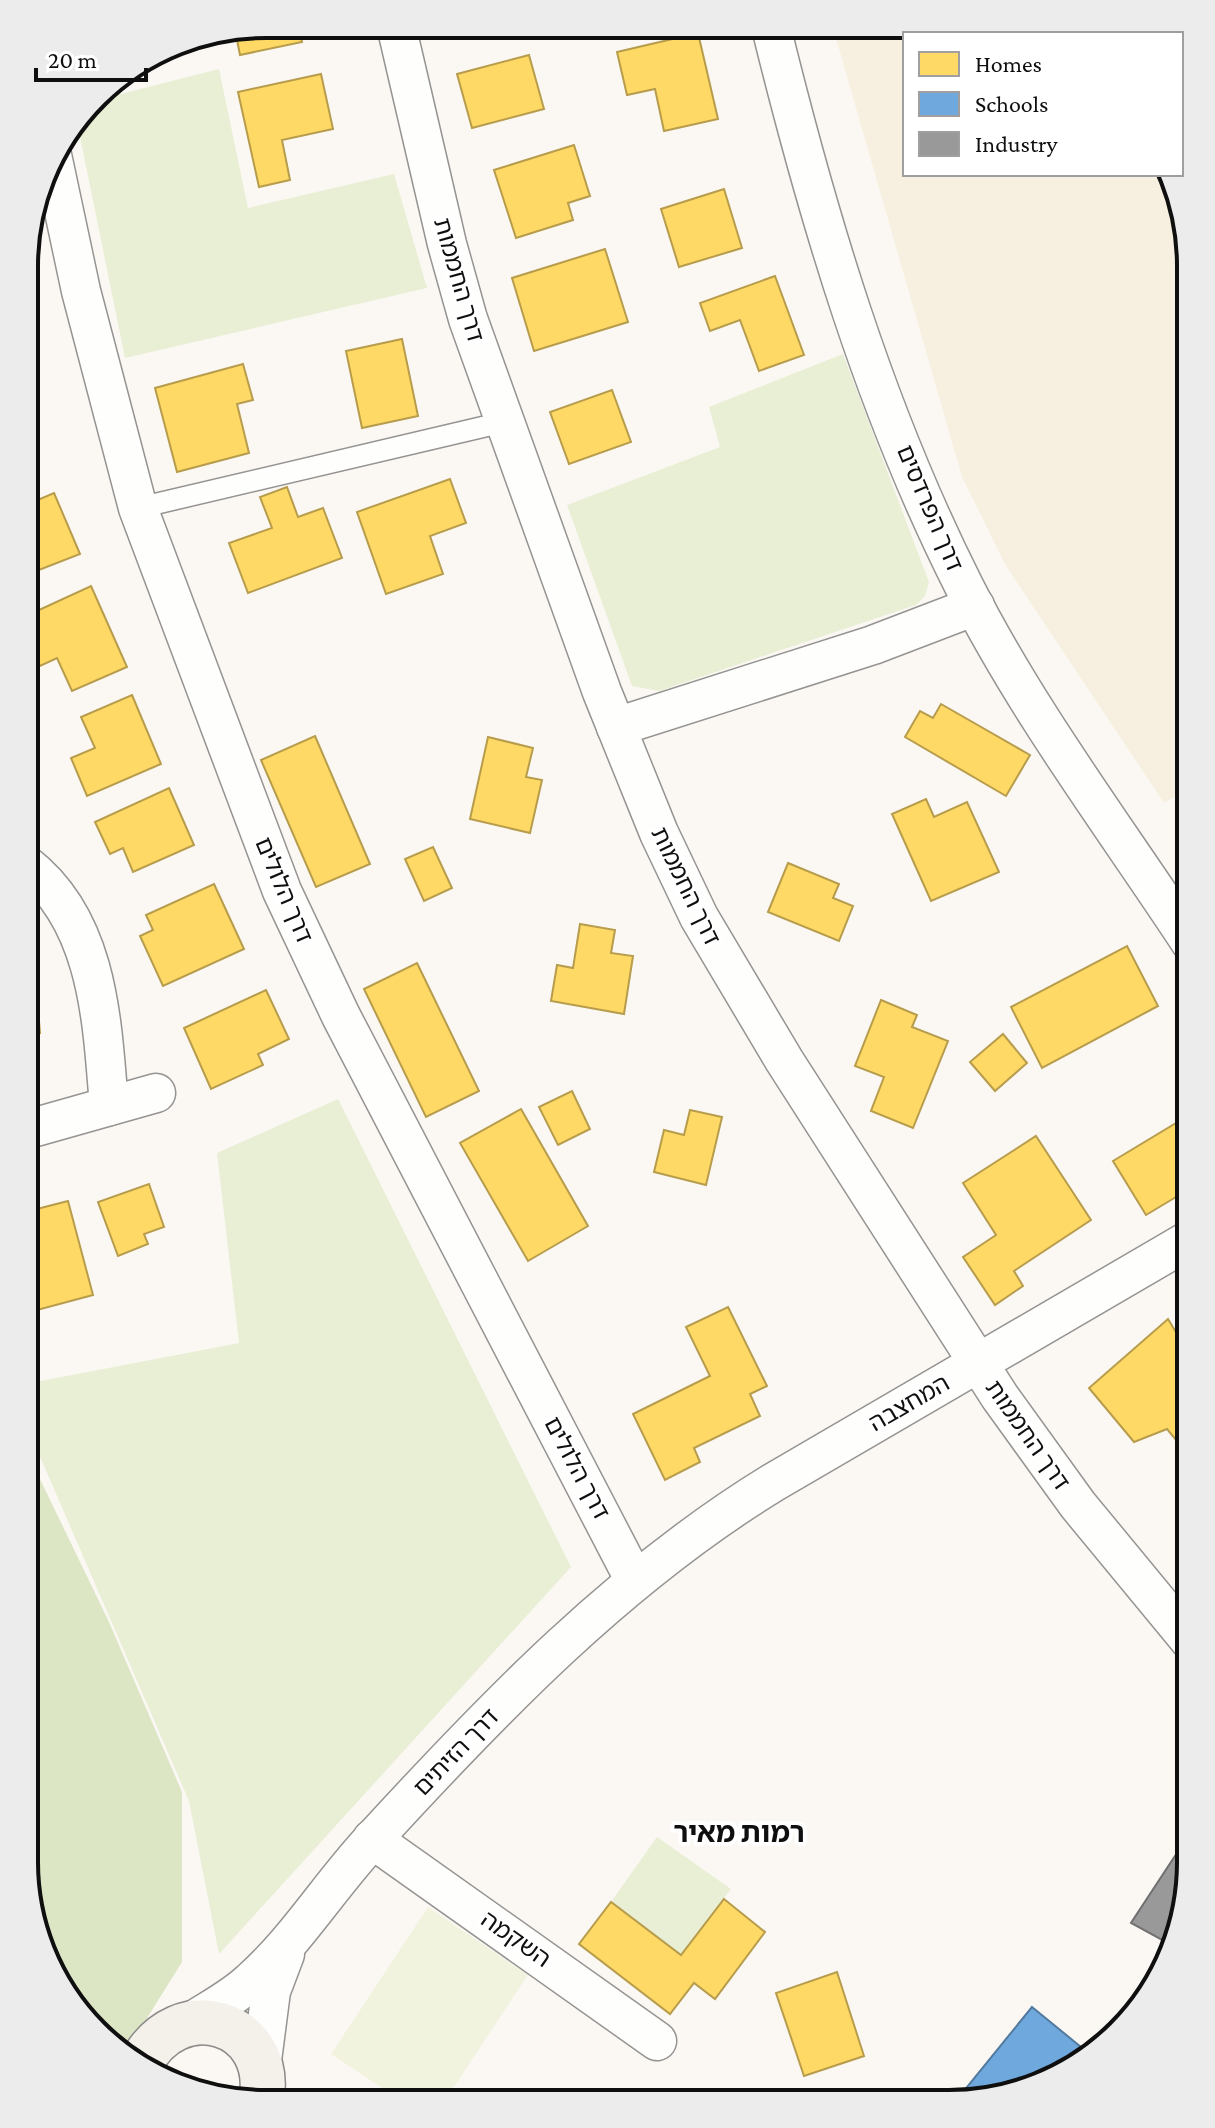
<svg xmlns="http://www.w3.org/2000/svg" width="1215" height="2128" viewBox="0 0 1215 2128" font-family="'Crimson Pro','Noto Sans Hebrew',serif">
<rect width="100%" height="100%" fill="#fbf8f4"/>
<path fill="#f7f0e1" d="M 833,28 L 996,29 L 1007,34 L 905,34 L 905,174 L 1169,174 L 1178,188 L 1191,266 L 1191,788 L 1164,803 L 1006,566 L 962,477 Z"/>
<g fill="#e9efd5">
<path d="M 219,69 L 248,208 L 394,174 L 427,288 L 125,358 L 77,122 L 93,101 Z"/>
<path d="M 843,354 L 929,582 L 925,596 L 916,605 L 659,691 L 632,686 L 567,505 L 720,447 L 709,407 Z"/>
<path d="M 338,1099 L 571,1567 L 219,1954 L 189,1801 L 25,1422 L 25,1384 L 239,1343 L 217,1153 Z"/>
<path d="M 657,1837 L 731,1889 L 681,1955 L 611,1902 Z"/>
</g>
<path fill="#dce6c4" d="M 25,1448 L 109,1622 L 182,1792 L 182,1962 L 124,2055 L 107,2044 L 37,1940 L 24,1862 Z"/>
<path fill="#f2f3df" d="M 428,1907 L 528,1975 L 444,2102 L 403,2102 L 331,2054 Z"/>
<g fill="#ffd966" stroke="#b79c4c" stroke-width="2">
<path d="M 266,24 L 298,24 L 302,42 L 240,55 L 235,30 Z"/>
<path d="M 698,33 L 718,119 L 664,131 L 655,89 L 627,95 L 617,52 Z"/>
<path d="M 529,55 L 544,109 L 472,128 L 457,74 Z"/>
<path d="M 321,74 L 333,129 L 282,140 L 290,180 L 259,187 L 238,92 Z"/>
<path d="M 574,145 L 590,196 L 568,203 L 573,220 L 516,238 L 494,170 Z"/>
<path d="M 724,189 L 742,248 L 679,267 L 661,209 Z"/>
<path d="M 605,249 L 628,322 L 534,351 L 512,278 Z"/>
<path d="M 775,276 L 804,355 L 759,371 L 740,320 L 710,331 L 700,303 Z"/>
<path d="M 402,339 L 418,416 L 362,428 L 346,351 Z"/>
<path d="M 243,364 L 253,400 L 237,404 L 249,453 L 177,472 L 155,388 Z"/>
<path d="M 612,390 L 631,442 L 569,464 L 550,412 Z"/>
<path d="M 450,479 L 466,523 L 430,536 L 443,574 L 386,594 L 357,512 Z"/>
<path d="M 287,487 L 298,517 L 323,508 L 342,558 L 248,593 L 229,543 L 272,528 L 260,497 Z"/>
<path d="M 54,493 L 80,554 L 26,575 L 26,505 Z"/>
<path d="M 91,586 L 127,667 L 72,691 L 57,658 L 40,666 L 26,634 L 26,616 Z"/>
<path d="M 132,695 L 161,764 L 87,796 L 71,758 L 95,748 L 81,717 Z"/>
<path d="M 941,704 L 1030,755 L 1006,796 L 905,737 L 920,711 L 933,718 Z"/>
<path d="M 315,736 L 370,864 L 316,887 L 261,760 Z"/>
<path d="M 488,737 L 533,748 L 526,777 L 542,780 L 530,833 L 470,819 Z"/>
<path d="M 169,788 L 194,845 L 133,872 L 123,848 L 110,854 L 95,822 Z"/>
<path d="M 926,799 L 934,817 L 967,802 L 999,872 L 931,901 L 892,814 Z"/>
<path d="M 433,847 L 452,888 L 424,901 L 405,859 Z"/>
<path d="M 788,863 L 839,884 L 833,898 L 853,906 L 839,941 L 768,912 Z"/>
<path d="M 214,884 L 244,949 L 163,986 L 140,936 L 153,930 L 146,915 Z"/>
<path d="M 580,924 L 615,930 L 611,953 L 633,956 L 624,1014 L 551,1001 L 557,965 L 573,968 Z"/>
<path d="M 1127,946 L 1158,1006 L 1042,1068 L 1011,1007 Z"/>
<path d="M 417,963 L 479,1091 L 426,1117 L 364,989 Z"/>
<path d="M 35,974 L 40,1033 L 25,1034 L 25,975 Z"/>
<path d="M 266,990 L 289,1039 L 258,1054 L 263,1065 L 211,1089 L 184,1028 Z"/>
<path d="M 881,1000 L 917,1015 L 912,1027 L 948,1041 L 913,1128 L 871,1111 L 884,1077 L 855,1066 Z"/>
<path d="M 1003,1034 L 1027,1063 L 995,1091 L 970,1062 Z"/>
<path d="M 572,1091 L 590,1129 L 558,1145 L 539,1107 Z"/>
<path d="M 521,1109 L 588,1226 L 528,1261 L 460,1143 Z"/>
<path d="M 690,1110 L 722,1117 L 706,1185 L 654,1172 L 664,1130 L 684,1135 Z"/>
<path d="M 1191,1114 L 1191,1188 L 1146,1215 L 1113,1161 Z"/>
<path d="M 1036,1136 L 1091,1220 L 1014,1271 L 1023,1286 L 995,1305 L 963,1257 L 996,1235 L 963,1183 Z"/>
<path d="M 149,1184 L 164,1227 L 144,1234 L 148,1244 L 118,1256 L 98,1202 Z"/>
<path d="M 68,1201 L 93,1295 L 26,1313 L 25,1212 Z"/>
<path d="M 728,1307 L 767,1386 L 750,1394 L 760,1416 L 694,1448 L 700,1462 L 665,1480 L 633,1414 L 710,1376 L 686,1327 Z"/>
<path d="M 1168,1319 L 1191,1357 L 1191,1458 L 1167,1429 L 1134,1442 L 1089,1388 Z"/>
<path d="M 724,1899 L 765,1932 L 715,1999 L 694,1983 L 670,2014 L 579,1944 L 611,1902 L 681,1955 Z"/>
<path d="M 837,1972 L 864,2056 L 804,2076 L 776,1993 Z"/>
</g>
<path fill="#6fa8dc" stroke="#527a9e" stroke-width="2" d="M 1032,2007 L 1092,2056 L 1027,2091 L 954,2103 Z"/>
<path fill="#999" stroke="#707070" stroke-width="2" d="M 1190,1833 L 1190,1878 L 1175,1947 L 1131,1923 Z"/>
<g fill="none" stroke-linecap="round" stroke-linejoin="round">
<defs>
<path id="lane" d="M 138,508 L 504,422"/>
<g id="street">
<path d="M 396,25 L 447,244 L 468,319 L 602,692 L 659,833 L 699,917 L 784,1060 L 1000,1397 L 1078,1505 L 1191,1642"/>
<path d="M 771,27 C 818,218 875,410 964,586 C 1027,711 1114,826 1191,943"/>
<path d="M 52,155 L 81,291 L 138,508 L 282,891 L 341,1016 L 634,1579"/>
<path d="M 616,727 L 873,645 L 975,606"/>
<path d="M 25,864 C 99,921 102,1021 109,1106"/>
<path d="M 25,1130 L 156,1093"/>
<path d="M 372,1839 L 657,2041"/>
<path d="M 191,2022 C 211,2009 233,1998 251,1981 C 297,1940 330,1885 373,1839 C 494,1707 620,1576 774,1482 L 1191,1239"/>
<path d="M 261,2068 L 271,1991 L 285,1954"/>
</g>
<path id="secondary" d="M 140,2065 C 177,1991 277,2020 261,2102"/>
</defs>
<use href="#lane" stroke="#959492" stroke-width="23"/>
<use href="#street" stroke="#959492" stroke-width="41"/>
<use href="#secondary" stroke="#8c8b89" stroke-width="47"/>
<use href="#lane" stroke="#fefefd" stroke-width="20"/>
<use href="#street" stroke="#fefefd" stroke-width="38"/>
<use href="#secondary" stroke="#f4f1eb" stroke-width="44"/>
</g>
<g text-anchor="middle" stroke-width="8" stroke-linejoin="round" paint-order="stroke">
<g font-size="24" fill="#0f0f0f" stroke="#fff">
<text transform="translate(459 280) rotate(74)" y="8">דרך החממות</text>
<text transform="translate(930 508) rotate(67)" y="8">דרך הפרדסים</text>
<text transform="translate(686 886) rotate(64)" y="8">דרך החממות</text>
<text transform="translate(284 890) rotate(67)" y="8">דרך הלולים</text>
<text transform="translate(909 1403) rotate(-30)" y="8">המחצבה</text>
<text transform="translate(1028 1435) rotate(55)" y="8">דרך החממות</text>
<text transform="translate(577 1468) rotate(62)" y="8">דרך הלולים</text>
<text transform="translate(456 1752) rotate(-46)" y="8">דרך הזיתים</text>
<text transform="translate(516 1939) rotate(35)" y="8">השקמה</text>
</g>
<g font-size="28" font-weight="bold" fill="#0f0f0f" stroke="#fff">
<text x="739" y="1842">רמות מאיר</text>
</g>
</g>
<path d="M0 0H1215V2128H0ZM266 38H949A228 228 0 0 1 1177 266V1862A228 228 0 0 1 949 2090H266A228 228 0 0 1 38 1862V266A228 228 0 0 1 266 38Z" fill="#ececec" fill-rule="evenodd"/>
<path fill="none" stroke="#0f0f0f" stroke-width="4" d="M266 38H949A228 228 0 0 1 1177 266V1862A228 228 0 0 1 949 2090H266A228 228 0 0 1 38 1862V266A228 228 0 0 1 266 38Z"/>
<rect x="903" y="32" width="280" height="144" fill="#ffffff" stroke="#9f9f9f" stroke-width="2"/>
<rect x="919" y="52" width="40" height="24" fill="#ffd966" stroke="#9f9f9f" stroke-width="2"/>
<text x="975" y="72" font-size="24" fill="#0f0f0f">Homes</text>
<rect x="919" y="92" width="40" height="24" fill="#6fa8dc" stroke="#9f9f9f" stroke-width="2"/>
<text x="975" y="112" font-size="24" fill="#0f0f0f">Schools</text>
<rect x="919" y="132" width="40" height="24" fill="#999999" stroke="#9f9f9f" stroke-width="2"/>
<text x="975" y="152" font-size="24" fill="#0f0f0f">Industry</text>
<path d="M36 68v12h110v-12" fill="none" stroke="#0f0f0f" stroke-width="4"/>
<text x="48" y="68" font-size="24" fill="#0f0f0f" stroke="#ffffff" stroke-width="6" paint-order="stroke">20 m</text>
</svg>
